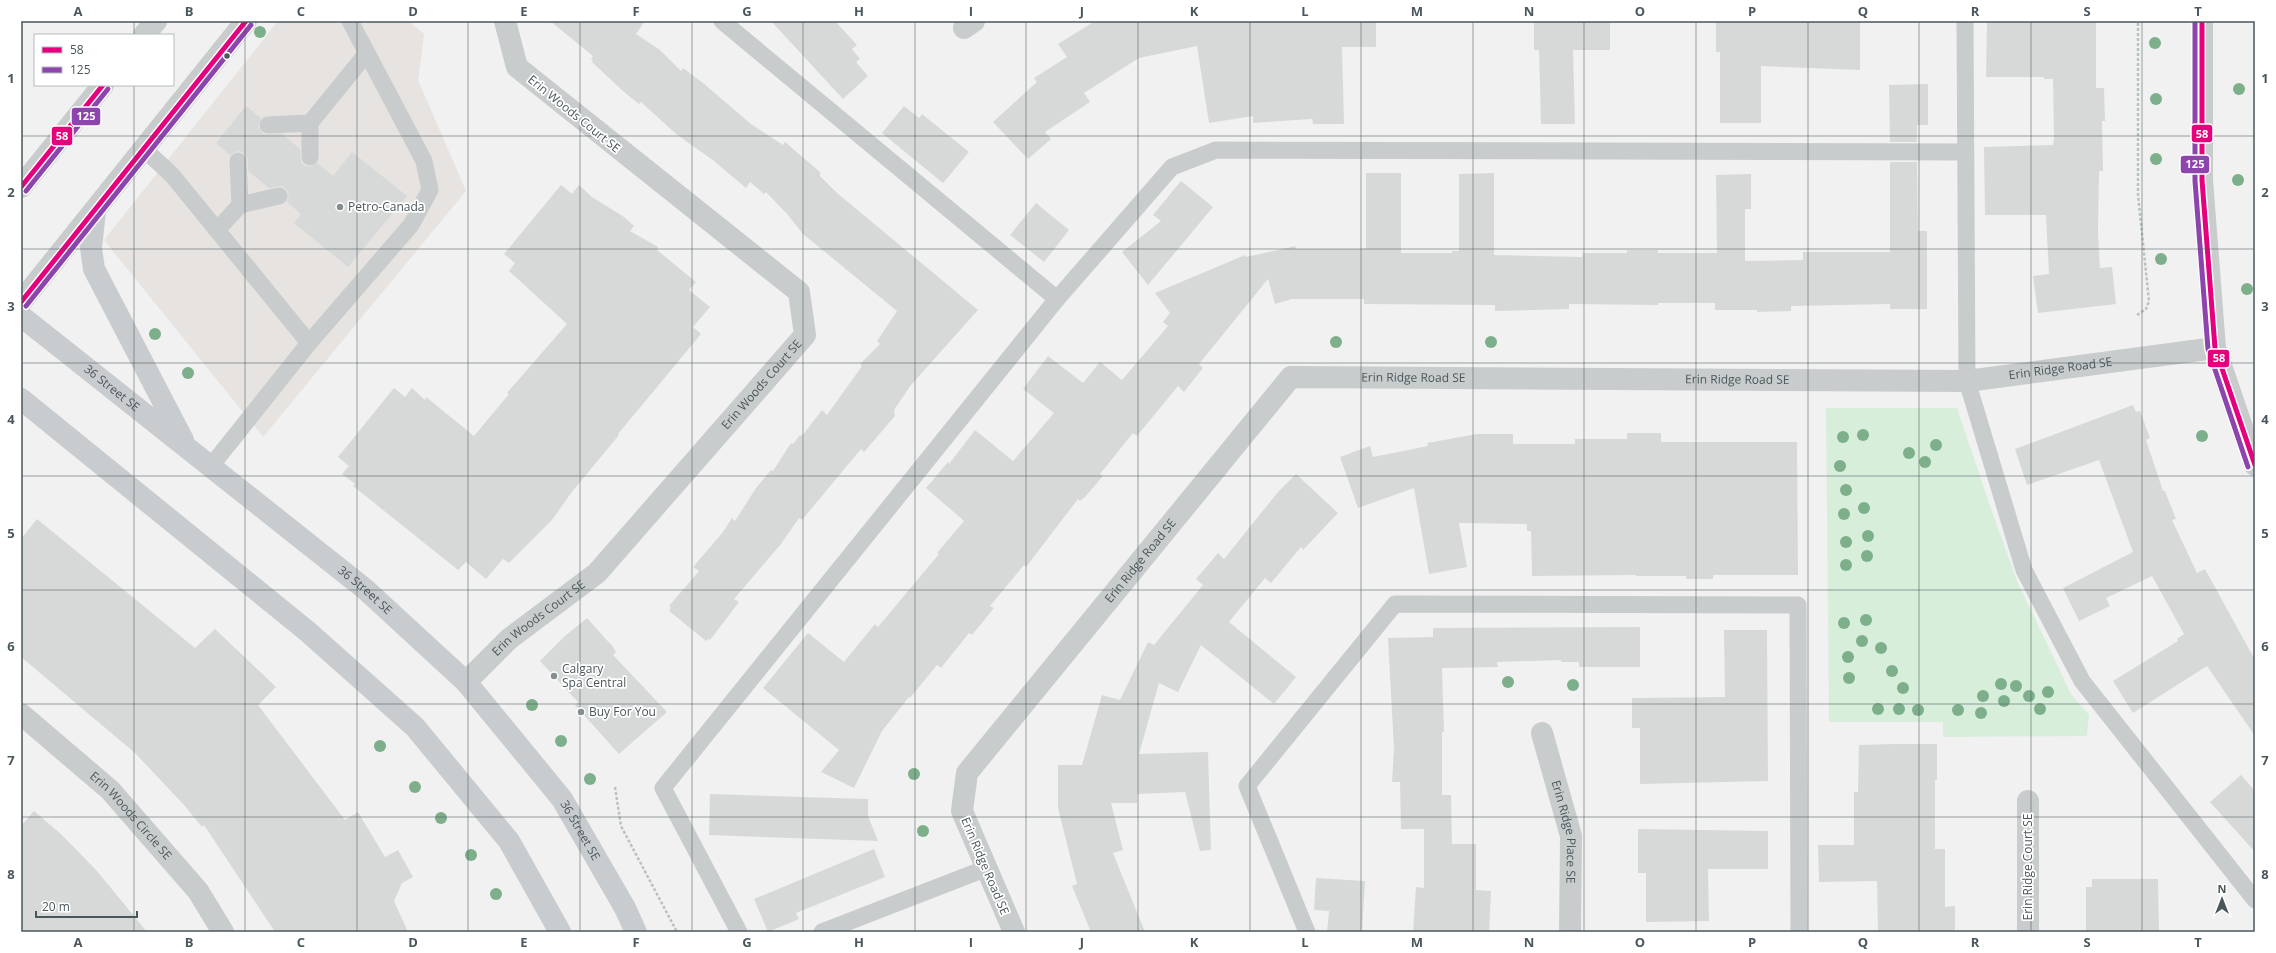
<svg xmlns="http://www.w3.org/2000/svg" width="2276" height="953" viewBox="0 0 2276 953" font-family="'Open Sans',sans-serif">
<rect width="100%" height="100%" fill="#f1f1f1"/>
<path fill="#e6e3e0" d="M 278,21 L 409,21 L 424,34 L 418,80 L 466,191 L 263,437 L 104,240 Z"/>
<path fill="#d7eedb" d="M 1826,408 L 1957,408 L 1991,509 L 2018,583 L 2071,694 L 2089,715 L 2087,736 L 1943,737 L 1943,722 L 1829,722 Z"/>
<g fill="#d7d9d9">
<path d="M 550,21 L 645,21 L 636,34 L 660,50 L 681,71 L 683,68 L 703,83 L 751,124 L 783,145 L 785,142 L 820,172 L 820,176 L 837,193 L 978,310 L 911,385 L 894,410 L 895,416 L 864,452 L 861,449 L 802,520 L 799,518 L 781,544 L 734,599 L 739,602 L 710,640 L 708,639 L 706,641 L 669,611 L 671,608 L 669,606 L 699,571 L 693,567 L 723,532 L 732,518 L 735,521 L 756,488 L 771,470 L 773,471 L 791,443 L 793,444 L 800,435 L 802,436 L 822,410 L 827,415 L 862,366 L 860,364 L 880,344 L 877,341 L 897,311 L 803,234 L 788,215 L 766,192 L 764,194 L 750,182 L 746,188 L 714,161 L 676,134 L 641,102 L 639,104 L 624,92 L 592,62 L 593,61 L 591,59 L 593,56 Z"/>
<path d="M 771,21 L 835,21 L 857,45 L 852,49 L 860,59 L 856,62 L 868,76 L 843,99 Z"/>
<path d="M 1095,21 L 1376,21 L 1376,47 L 1342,47 L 1344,124 L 1313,124 L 1312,119 L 1253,123 L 1253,116 L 1209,123 L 1197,46 L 1139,58 L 1084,93 L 1090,102 L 1045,132 L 1051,139 L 1028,159 L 993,122 L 1037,82 L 1034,78 L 1067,57 L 1058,44 Z"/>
<path d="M 1534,21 L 1610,21 L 1610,50 L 1573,50 L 1575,124 L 1541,124 L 1539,50 L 1534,50 Z"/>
<path d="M 1716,21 L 1860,21 L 1860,70 L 1761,66 L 1761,123 L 1720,123 L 1720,52 L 1716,52 Z"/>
<path d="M 1987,21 L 2096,21 L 2096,88 L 2104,88 L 2105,121 L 2102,121 L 2103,171 L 2099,171 L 2098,232 L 2100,268 L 2112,267 L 2116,304 L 2038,313 L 2033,276 L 2049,274 L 2046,215 L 1985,215 L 1984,147 L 2053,145 L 2054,139 L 2053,79 L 2044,79 L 2044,77 L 1986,77 Z"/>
<path d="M 1928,84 L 1928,125 L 1917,125 L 1917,142 L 1890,142 L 1889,85 Z"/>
<path d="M 246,106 L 261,118 L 258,126 L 263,134 L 282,134 L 300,149 L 301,162 L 305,166 L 310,167 L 317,163 L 333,176 L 352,152 L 407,196 L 348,267 L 294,223 L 301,214 L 287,202 L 289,194 L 286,189 L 282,186 L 269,188 L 248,171 L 248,160 L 243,152 L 237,151 L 230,155 L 216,143 Z"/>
<path d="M 904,106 L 919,118 L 922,114 L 969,152 L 943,183 L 882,133 Z"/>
<path d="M 1890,162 L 1917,162 L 1918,231 L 1927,231 L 1927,309 L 1890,309 L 1890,304 L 1791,306 L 1791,311 L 1757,312 L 1757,310 L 1715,310 L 1715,303 L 1658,303 L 1658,305 L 1569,304 L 1569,309 L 1495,311 L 1495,305 L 1364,304 L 1364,299 L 1292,299 L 1275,304 L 1268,279 L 1199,364 L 1203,368 L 1184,392 L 1178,386 L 1137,436 L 1133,433 L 1100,474 L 1103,476 L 1085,497 L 1080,501 L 1078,499 L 1026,567 L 1024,565 L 990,606 L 994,608 L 972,635 L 969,633 L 941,668 L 937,665 L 910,698 L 909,697 L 882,731 L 854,788 L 821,772 L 839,750 L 763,688 L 808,633 L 844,662 L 875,624 L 878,627 L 939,554 L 937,553 L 964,521 L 926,488 L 948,462 L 949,464 L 975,430 L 1013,461 L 1054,413 L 1023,389 L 1048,356 L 1083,383 L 1100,362 L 1122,380 L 1168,326 L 1163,322 L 1170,313 L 1155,293 L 1245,255 L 1246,257 L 1296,246 L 1295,249 L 1366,249 L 1366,173 L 1401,173 L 1401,253 L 1452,253 L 1452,251 L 1459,251 L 1459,174 L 1494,173 L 1494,255 L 1582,257 L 1583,253 L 1627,253 L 1627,250 L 1658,250 L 1658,253 L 1717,253 L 1716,175 L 1751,174 L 1751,209 L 1745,209 L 1745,261 L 1803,260 L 1803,252 L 1890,252 Z"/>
<path d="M 1181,181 L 1213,207 L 1148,285 L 1122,252 L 1161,221 L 1153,215 Z"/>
<path d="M 561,185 L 572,194 L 579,185 L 592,197 L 624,217 L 634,226 L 630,231 L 658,247 L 657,250 L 696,282 L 689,290 L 710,307 L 693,327 L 701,334 L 618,434 L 619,435 L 571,493 L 552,520 L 509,563 L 503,559 L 486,579 L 466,562 L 458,570 L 353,486 L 355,484 L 342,474 L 349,466 L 338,457 L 394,388 L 405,397 L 412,388 L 425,400 L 426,397 L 474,436 L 509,394 L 507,393 L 567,324 L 509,271 L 515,263 L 504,254 Z"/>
<path d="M 1036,203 L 1069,230 L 1044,262 L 1010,235 Z"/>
<path d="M 2133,405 L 2136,412 L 2140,411 L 2150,438 L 2146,440 L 2163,491 L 2165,491 L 2176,519 L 2172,520 L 2197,573 L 2205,569 L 2255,660 L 2255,736 L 2207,666 L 2133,713 L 2113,681 L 2178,641 L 2177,639 L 2184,634 L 2152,576 L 2106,598 L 2110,606 L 2079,621 L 2063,588 L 2133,552 L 2099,460 L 2027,485 L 2015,449 Z"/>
<path d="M 1627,433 L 1661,433 L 1661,442 L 1797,442 L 1798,575 L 1713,575 L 1713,579 L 1686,579 L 1686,576 L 1636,576 L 1636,575 L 1532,576 L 1531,531 L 1527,531 L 1527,524 L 1459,523 L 1467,567 L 1429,574 L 1414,488 L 1358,508 L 1340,457 L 1370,446 L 1373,457 L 1428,446 L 1427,443 L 1477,434 L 1513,434 L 1513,444 L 1575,444 L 1575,439 L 1627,439 Z"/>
<path d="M 1296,474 L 1338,513 L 1303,550 L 1301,547 L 1271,583 L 1265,578 L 1229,622 L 1296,677 L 1274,704 L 1201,645 L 1178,692 L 1159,683 L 1139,754 L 1208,752 L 1211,850 L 1200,851 L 1185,792 L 1137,794 L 1137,803 L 1111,803 L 1123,850 L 1113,853 L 1145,932 L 1091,932 L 1072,886 L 1077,884 L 1058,808 L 1058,765 L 1082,765 L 1102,695 L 1120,700 L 1148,642 L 1154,645 L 1203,585 L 1196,579 L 1218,553 L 1224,559 L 1278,492 Z"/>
<path d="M 37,519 L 195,648 L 215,629 L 276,687 L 258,705 L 345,820 L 358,812 L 385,857 L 398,850 L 413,877 L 402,883 L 394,901 L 408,932 L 275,932 L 204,825 L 202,827 L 184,805 L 135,753 L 21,657 L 21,539 Z"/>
<path d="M 587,618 L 613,647 L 616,652 L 613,655 L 667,712 L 619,754 L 575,705 L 578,702 L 540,661 L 565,636 Z"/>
<path d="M 1640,627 L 1640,667 L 1579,667 L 1579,662 L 1561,662 L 1561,660 L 1497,662 L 1498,667 L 1442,668 L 1444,732 L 1442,732 L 1442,795 L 1451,795 L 1452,844 L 1476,844 L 1476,890 L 1491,891 L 1489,932 L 1413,932 L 1416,887 L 1424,888 L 1424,829 L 1401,829 L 1400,782 L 1392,782 L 1394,749 L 1388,638 L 1433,637 L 1433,628 Z"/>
<path d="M 1724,630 L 1767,630 L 1768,781 L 1640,784 L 1640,728 L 1632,728 L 1632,698 L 1725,697 Z"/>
<path d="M 1894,744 L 1937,744 L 1937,780 L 1935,780 L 1935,849 L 1945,849 L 1945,907 L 1955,906 L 1955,932 L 1878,932 L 1877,881 L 1819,882 L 1818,845 L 1854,845 L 1854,792 L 1858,792 L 1859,745 Z"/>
<path d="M 2241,775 L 2255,791 L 2255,852 L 2210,802 Z"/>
<path d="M 710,794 L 868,799 L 868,816 L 878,841 L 709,835 Z"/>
<path d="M 34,811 L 61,834 L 97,871 L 147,932 L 21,932 L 21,826 Z"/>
<path d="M 1638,829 L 1768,831 L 1768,869 L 1708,869 L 1709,921 L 1646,922 L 1646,873 L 1638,873 Z"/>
<path d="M 874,849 L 885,877 L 796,913 L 799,919 L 768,932 L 754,899 Z"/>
<path d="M 1316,878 L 1365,881 L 1362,932 L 1327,932 L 1329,911 L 1314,910 Z"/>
<path d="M 2092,879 L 2158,879 L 2159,932 L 2086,932 L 2086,887 L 2092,887 Z"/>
</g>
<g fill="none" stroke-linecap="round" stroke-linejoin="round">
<g stroke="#b9c3be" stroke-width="2.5" stroke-dasharray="3 2" stroke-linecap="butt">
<path d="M 2137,315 L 2146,309 L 2149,301 L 2138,195 L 2138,21"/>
<path d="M 615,787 L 621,826 L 677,932"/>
</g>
<g stroke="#c9cccc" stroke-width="17">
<path d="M 722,21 L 1057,299"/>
<path d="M 1965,21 L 1967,381 L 2024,570 L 2082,681 L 2255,900"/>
<path d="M 268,125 L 310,123 L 367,53"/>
<path d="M 144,149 L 172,175 L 309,343 L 211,466"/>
<path d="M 310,157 L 310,123"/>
<path d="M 240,205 L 279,196"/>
<path d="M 217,230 L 240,205 L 238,161"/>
<path d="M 309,343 L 411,225 L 430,190 L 424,161 L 350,21"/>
<path d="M 739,932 L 663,788 L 1057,299 L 1172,167 L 1216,150 L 1965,152"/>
<path d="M 822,932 L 987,868"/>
<path d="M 1307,932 L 1247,786 L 1395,604 L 1798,605 L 1799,932"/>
</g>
<g stroke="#c9cccc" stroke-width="22">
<path d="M 964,28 L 974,21"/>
<path id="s1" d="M 466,682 L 509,639 L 597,573 L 805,335 L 799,292 L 517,67 L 505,21"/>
<path id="s2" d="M 21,714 L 110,790 L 198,891 L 223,932"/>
<path id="s3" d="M 1542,733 L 1571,836 L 1570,932"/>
<path d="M 2028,801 L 2028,932"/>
<path id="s4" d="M 1014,932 L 962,811 L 967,773 L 1291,377 L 1967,381 L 2215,348"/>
</g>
<g stroke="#c9cccc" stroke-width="22">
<path d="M 2202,21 L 2202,180 L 2215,348 L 2255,465"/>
<path d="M 144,35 L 156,21"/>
<path d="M 21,187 L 103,85"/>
<path d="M 21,302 L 246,21"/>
</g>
<g stroke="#c9ccce" stroke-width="22">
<path d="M 95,211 L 91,248 L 94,269 L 183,440"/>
<path id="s5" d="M 21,316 L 365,589 L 466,682 L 562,799 L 625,908 L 636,932"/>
<path d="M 21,399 L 307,631 L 415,727 L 509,841 L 560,932"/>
</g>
<defs>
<g id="bus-1">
<path d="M 2202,21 L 2202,180 L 2215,348 L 2255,465"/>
<path d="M 21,187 L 103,85"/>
<path d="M 21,302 L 246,21"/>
</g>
<g id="bus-2">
<path d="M 2195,21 L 2195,181 L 2208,349 L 2248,467"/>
<path d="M 26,191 L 108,89"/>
<path d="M 26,306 L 251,25"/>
</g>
</defs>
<use href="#bus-1" stroke="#fff" stroke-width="8"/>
<use href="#bus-2" stroke="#fff" stroke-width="8"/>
<use href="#bus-1" stroke="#e5007d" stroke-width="5"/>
<use href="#bus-2" stroke="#8e44ad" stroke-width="5"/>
</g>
<g fill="#7daf8b">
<circle cx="260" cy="32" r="6"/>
<circle cx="2155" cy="43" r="6"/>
<circle cx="2239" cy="89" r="6"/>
<circle cx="2156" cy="99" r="6"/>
<circle cx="2156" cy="159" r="6"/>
<circle cx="2238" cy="180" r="6"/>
<circle cx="2161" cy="259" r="6"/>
<circle cx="2247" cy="289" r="6"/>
<circle cx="155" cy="334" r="6"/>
<circle cx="1336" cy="342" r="6"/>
<circle cx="1491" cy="342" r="6"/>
<circle cx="188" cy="373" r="6"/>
<circle cx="1863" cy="435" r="6"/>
<circle cx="2202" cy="436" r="6"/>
<circle cx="1843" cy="437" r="6"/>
<circle cx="1936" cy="445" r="6"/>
<circle cx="1909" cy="453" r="6"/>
<circle cx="1925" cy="462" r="6"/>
<circle cx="1840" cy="466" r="6"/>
<circle cx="1846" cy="490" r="6"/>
<circle cx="1864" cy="508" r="6"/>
<circle cx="1844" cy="514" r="6"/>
<circle cx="1868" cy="536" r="6"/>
<circle cx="1846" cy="542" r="6"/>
<circle cx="1867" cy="556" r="6"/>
<circle cx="1846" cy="565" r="6"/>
<circle cx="1866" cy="620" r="6"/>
<circle cx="1844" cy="623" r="6"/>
<circle cx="1862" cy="641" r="6"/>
<circle cx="1881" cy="648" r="6"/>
<circle cx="1848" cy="657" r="6"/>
<circle cx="1892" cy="671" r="6"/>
<circle cx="1849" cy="678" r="6"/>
<circle cx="1508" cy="682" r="6"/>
<circle cx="2001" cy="684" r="6"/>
<circle cx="1573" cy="685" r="6"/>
<circle cx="2016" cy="686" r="6"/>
<circle cx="1903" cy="688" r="6"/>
<circle cx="2048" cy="692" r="6"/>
<circle cx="1983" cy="696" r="6"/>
<circle cx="2029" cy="696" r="6"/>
<circle cx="2004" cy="701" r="6"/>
<circle cx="532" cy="705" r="6"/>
<circle cx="1878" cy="709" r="6"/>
<circle cx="1899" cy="709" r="6"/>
<circle cx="2040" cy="709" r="6"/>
<circle cx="1918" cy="710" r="6"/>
<circle cx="1958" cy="710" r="6"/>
<circle cx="1981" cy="713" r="6"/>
<circle cx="561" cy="741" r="6"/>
<circle cx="380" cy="746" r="6"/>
<circle cx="914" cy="774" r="6"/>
<circle cx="590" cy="779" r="6"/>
<circle cx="415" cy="787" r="6"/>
<circle cx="441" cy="818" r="6"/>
<circle cx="923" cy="831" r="6"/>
<circle cx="471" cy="855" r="6"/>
<circle cx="496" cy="894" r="6"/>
</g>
<path fill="none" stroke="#49575c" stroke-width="1" stroke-opacity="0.55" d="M 134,21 L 134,35M 245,21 L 245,932M 357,21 L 357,932M 468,21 L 468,932M 580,21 L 580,932M 692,21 L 692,932M 803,21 L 803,932M 915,21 L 915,932M 1026,21 L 1026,932M 1138,21 L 1138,932M 1250,21 L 1250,932M 1361,21 L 1361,932M 1473,21 L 1473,932M 1584,21 L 1584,932M 1696,21 L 1696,932M 1808,21 L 1808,932M 1919,21 L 1919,932M 2031,21 L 2031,932M 2142,21 L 2142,932M 134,85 L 134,932M 21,136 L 2255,136M 21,249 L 2255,249M 21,363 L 2255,363M 21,476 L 2255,476M 21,590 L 2255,590M 21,704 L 2255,704M 21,817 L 2255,817"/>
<circle fill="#49575c" stroke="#fff" stroke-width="1.5" cx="227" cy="56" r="3.5"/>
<g fill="#848d90" stroke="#fff" stroke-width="1.5">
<circle cx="340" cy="207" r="4"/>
<circle cx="554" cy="676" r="4"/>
<circle cx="581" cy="712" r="4"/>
</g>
<g text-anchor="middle" stroke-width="3.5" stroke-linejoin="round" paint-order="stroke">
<g font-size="12" fill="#49575c" stroke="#fff">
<text transform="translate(574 114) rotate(39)" y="4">Erin Woods Court SE</text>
<text dy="4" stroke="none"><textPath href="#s4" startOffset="1452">Erin Ridge Road SE</textPath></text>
<text dy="4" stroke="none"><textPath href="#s4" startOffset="804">Erin Ridge Road SE</textPath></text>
<text dy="4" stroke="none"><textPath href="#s4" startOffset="1128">Erin Ridge Road SE</textPath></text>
<text dy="4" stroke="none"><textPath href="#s1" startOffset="421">Erin Woods Court SE</textPath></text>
<text dy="4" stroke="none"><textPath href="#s5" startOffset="116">36 Street SE</textPath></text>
<text dy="4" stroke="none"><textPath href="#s4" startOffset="444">Erin Ridge Road SE</textPath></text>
<text dy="4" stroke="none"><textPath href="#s5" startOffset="440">36 Street SE</textPath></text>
<text dy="4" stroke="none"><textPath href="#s1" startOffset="97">Erin Woods Court SE</textPath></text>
<text dy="4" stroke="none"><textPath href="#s2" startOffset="150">Erin Woods Circle SE</textPath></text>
<text dy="4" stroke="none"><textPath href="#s5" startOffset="764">36 Street SE</textPath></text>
<text dy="4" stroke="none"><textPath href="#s3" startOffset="102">Erin Ridge Place SE</textPath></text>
<text transform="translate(985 866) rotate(67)" y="4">Erin Ridge Road SE</text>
<text transform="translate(2028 867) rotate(-90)" y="4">Erin Ridge Court SE</text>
</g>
<g font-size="12" fill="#49575c" stroke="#fff" text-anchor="start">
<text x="348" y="211">Petro-Canada</text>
<text x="562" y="673">Calgary<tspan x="562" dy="14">Spa Central</tspan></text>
<text x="589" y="716">Buy For You</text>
</g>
</g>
<g stroke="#fff" stroke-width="1.5">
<rect x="71" y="107" width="30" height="19" rx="4" fill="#8e44ad"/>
<rect x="2191" y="124" width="22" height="19" rx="4" fill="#e5007d"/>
<rect x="51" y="126" width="22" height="20" rx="4" fill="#e5007d"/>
<rect x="2180" y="155" width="30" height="19" rx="4" fill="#8e44ad"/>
<rect x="2207" y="349" width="23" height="19" rx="4" fill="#e5007d"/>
</g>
<g font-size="11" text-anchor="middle" font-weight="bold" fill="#fff">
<text x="86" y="120">125</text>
<text x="2202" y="138">58</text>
<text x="62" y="140">58</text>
<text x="2195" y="168">125</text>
<text x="2219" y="362">58</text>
</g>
<rect width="2276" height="953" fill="none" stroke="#ffffff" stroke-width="44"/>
<rect x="34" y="34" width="140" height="52" fill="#ffffff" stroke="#b6bcbe"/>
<rect x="42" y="47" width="20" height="6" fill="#e5007d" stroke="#b6bcbe"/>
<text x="70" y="54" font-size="12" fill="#49575c">58</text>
<rect x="42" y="67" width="20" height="6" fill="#8e44ad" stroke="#b6bcbe"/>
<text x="70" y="74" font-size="12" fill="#49575c">125</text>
<g transform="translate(2222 899)" stroke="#ffffff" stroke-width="3" paint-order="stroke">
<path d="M0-3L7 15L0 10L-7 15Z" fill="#49575c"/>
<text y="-6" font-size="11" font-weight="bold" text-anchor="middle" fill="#49575c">N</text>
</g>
<path d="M36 911v6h101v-6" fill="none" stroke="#49575c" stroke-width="2"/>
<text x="42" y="911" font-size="12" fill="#49575c" stroke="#ffffff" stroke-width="3" paint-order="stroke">20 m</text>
<rect x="22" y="22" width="2232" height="909" fill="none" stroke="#49575c" stroke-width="1.5"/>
<g font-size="13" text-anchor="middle" font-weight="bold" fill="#49575c">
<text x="78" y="16">A</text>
<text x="189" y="16">B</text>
<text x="301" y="16">C</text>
<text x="413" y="16">D</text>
<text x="524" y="16">E</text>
<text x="636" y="16">F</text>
<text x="747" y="16">G</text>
<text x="859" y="16">H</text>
<text x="971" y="16">I</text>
<text x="1082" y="16">J</text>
<text x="1194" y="16">K</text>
<text x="1305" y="16">L</text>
<text x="1417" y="16">M</text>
<text x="1529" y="16">N</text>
<text x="1640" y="16">O</text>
<text x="1752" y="16">P</text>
<text x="1863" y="16">Q</text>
<text x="1975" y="16">R</text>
<text x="2087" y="16">S</text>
<text x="2198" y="16">T</text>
<text x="11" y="83">1</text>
<text x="2265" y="83">1</text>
<text x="11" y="197">2</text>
<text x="2265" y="197">2</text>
<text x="11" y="311">3</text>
<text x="2265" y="311">3</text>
<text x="11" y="424">4</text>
<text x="2265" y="424">4</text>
<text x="11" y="538">5</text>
<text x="2265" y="538">5</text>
<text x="11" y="651">6</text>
<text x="2265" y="651">6</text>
<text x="11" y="765">7</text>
<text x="2265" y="765">7</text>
<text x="11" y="879">8</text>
<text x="2265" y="879">8</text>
<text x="78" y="947">A</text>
<text x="189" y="947">B</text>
<text x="301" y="947">C</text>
<text x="413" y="947">D</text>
<text x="524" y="947">E</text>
<text x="636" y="947">F</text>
<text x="747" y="947">G</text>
<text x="859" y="947">H</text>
<text x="971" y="947">I</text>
<text x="1082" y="947">J</text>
<text x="1194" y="947">K</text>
<text x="1305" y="947">L</text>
<text x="1417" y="947">M</text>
<text x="1529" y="947">N</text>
<text x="1640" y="947">O</text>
<text x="1752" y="947">P</text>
<text x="1863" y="947">Q</text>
<text x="1975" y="947">R</text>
<text x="2087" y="947">S</text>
<text x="2198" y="947">T</text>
</g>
</svg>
